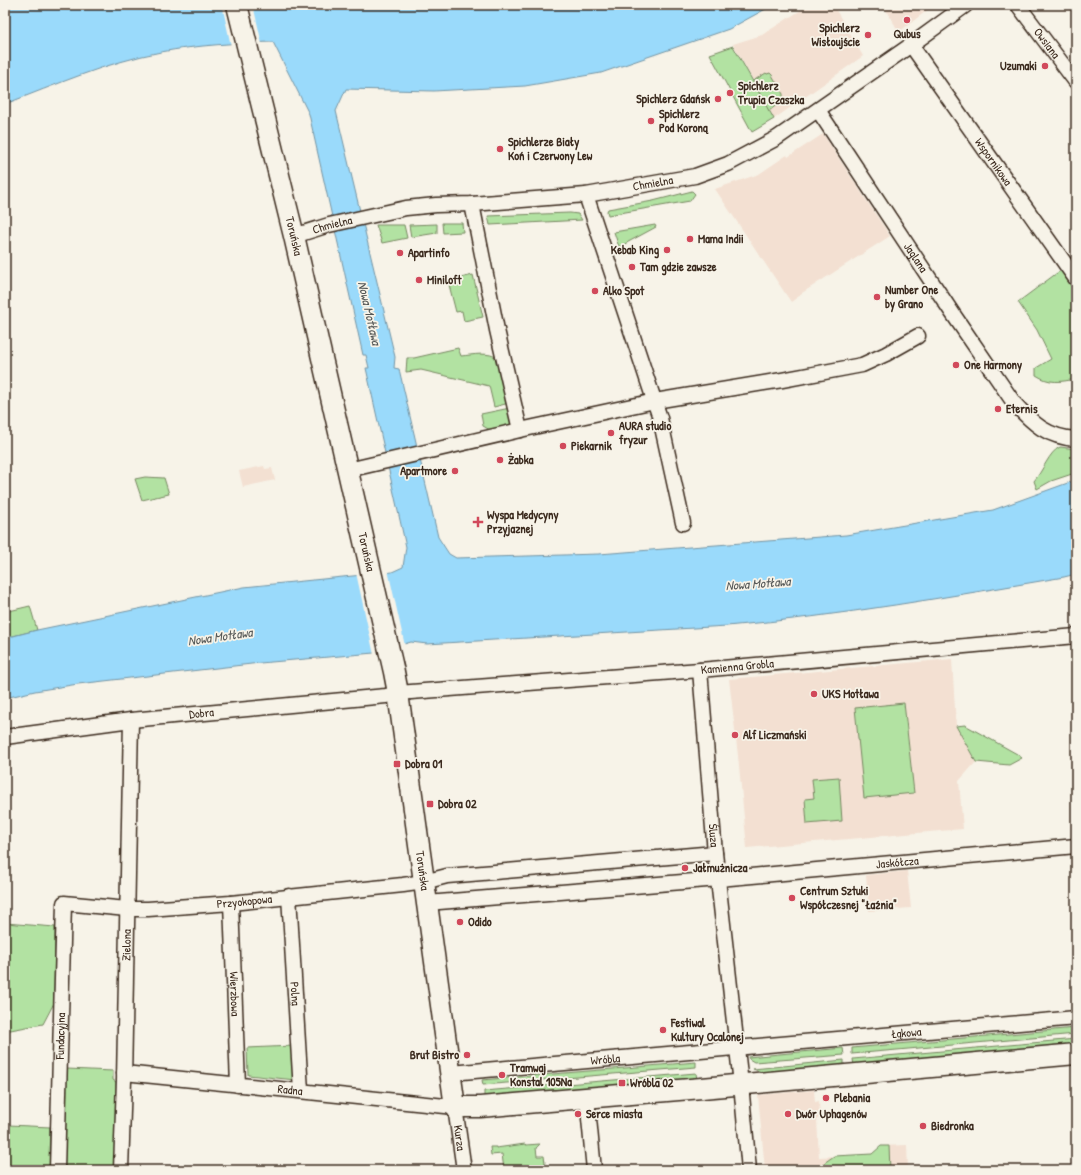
<svg xmlns="http://www.w3.org/2000/svg" width="1081" height="1175" viewBox="0 0 1081 1175" font-family="'Patrick Hand',sans-serif">
<rect width="100%" height="100%" fill="#f7f3e8"/>
<filter id="ink" filterUnits="userSpaceOnUse"><feTurbulence type="fractalNoise" baseFrequency=".025" numOctaves="2"/><feDisplacementMap in="SourceGraphic" scale="8" xChannelSelector="R" yChannelSelector="G"/><feConvolveMatrix kernelMatrix="1 2 1 2 8 2 1 2 1" color-interpolation-filters="sRGB"/></filter>
<g filter="url(#ink)">
<g fill="#f3e0d2">
<path d="M 809,5 L 833,5 L 863,56 L 774,119 L 733,44 L 762,35 Z"/>
<path d="M 883,5 L 934,5 L 899,32 Z"/>
<path d="M 823,134 L 890,236 L 802,293 L 802,294 L 791,302 L 715,189 L 759,174 L 787,155 L 788,157 Z"/>
<path d="M 264,466 L 265,469 L 272,468 L 275,480 L 243,487 L 239,471 Z"/>
<path d="M 952,659 L 956,726 L 976,762 L 959,781 L 963,829 L 747,848 L 738,756 L 729,679 Z"/>
<path d="M 907,871 L 911,908 L 869,911 L 866,875 Z"/>
<path d="M 814,1090 L 815,1102 L 819,1101 L 820,1118 L 817,1119 L 819,1157 L 872,1154 L 881,1146 L 907,1145 L 908,1170 L 765,1170 L 758,1095 Z"/>
</g>
<g fill="#b2e2a2" stroke="#768660">
<path d="M 733,46 L 774,119 L 752,132 L 710,54 Z"/>
<path d="M 766,73 L 767,74 L 770,73 L 772,75 L 783,94 L 783,100 L 769,111 L 753,81 Z"/>
<path d="M 692,191 L 695,194 L 690,201 L 608,215 L 607,211 L 608,209 L 653,201 Z"/>
<path d="M 570,213 L 578,214 L 582,220 L 490,225 L 488,216 Z"/>
<path d="M 442,223 L 462,223 L 463,232 L 443,233 Z"/>
<path d="M 437,224 L 437,233 L 411,237 L 409,225 Z"/>
<path d="M 376,225 L 404,225 L 407,238 L 382,243 Z"/>
<path d="M 655,225 L 656,227 L 619,247 L 614,232 Z"/>
<path d="M 1062,270 L 1076,292 L 1076,379 C 1060,382 1050,384 1036,375 L 1036,368 L 1051,359 L 1037,330 L 1018,302 L 1057,273 Z"/>
<path d="M 473,275 L 483,317 L 464,321 L 462,311 L 456,312 L 448,281 Z"/>
<path d="M 458,348 L 461,356 C 473,355 489,351 499,359 L 509,403 L 494,407 L 489,386 L 421,370 L 406,372 L 407,358 L 414,358 Z"/>
<path d="M 510,408 L 512,422 L 509,426 L 490,430 L 483,426 L 481,414 Z"/>
<path d="M 1060,447 L 1076,449 L 1076,477 L 1074,478 L 1072,474 L 1051,481 L 1037,489 L 1034,481 C 1043,471 1049,452 1060,447 Z"/>
<path d="M 145,477 L 164,478 L 169,494 L 142,500 L 135,479 Z"/>
<path d="M 30,606 L 37,630 L 5,638 L 5,612 Z"/>
<path d="M 904,703 L 914,793 L 864,798 L 855,708 Z"/>
<path d="M 965,725 L 1017,754 L 1022,758 L 1009,765 L 976,762 L 956,726 Z"/>
<path d="M 839,777 L 842,821 L 807,824 L 805,799 L 814,798 L 812,779 Z"/>
<path d="M 5,923 L 55,927 L 54,1003 L 43,1024 L 5,1031 Z"/>
<path d="M 1076,1028 L 1076,1034 L 852,1054 L 852,1048 Z"/>
<path d="M 1076,1039 L 1076,1046 L 854,1066 L 853,1059 Z"/>
<path d="M 293,1046 L 295,1080 L 248,1075 L 247,1048 Z"/>
<path d="M 843,1048 L 844,1055 L 754,1062 L 749,1059 L 748,1057 Z"/>
<path d="M 844,1060 L 844,1066 L 765,1073 L 753,1069 Z"/>
<path d="M 696,1062 L 696,1067 L 483,1085 L 482,1080 Z"/>
<path d="M 67,1069 L 113,1071 L 113,1080 L 116,1082 L 115,1170 L 63,1170 L 65,1075 L 67,1074 Z"/>
<path d="M 696,1073 L 697,1080 L 484,1097 L 484,1091 Z"/>
<path d="M 9,1125 L 50,1127 L 49,1156 L 52,1158 L 52,1170 L 5,1170 L 5,1126 Z"/>
<path d="M 525,1144 L 526,1145 L 540,1144 L 536,1148 L 537,1156 L 544,1156 L 546,1170 L 504,1170 L 502,1154 L 491,1155 L 490,1147 L 496,1147 L 496,1148 Z"/>
<path d="M 881,1146 L 889,1146 L 890,1170 L 825,1170 L 824,1163 L 834,1156 L 872,1154 Z"/>
</g>
<path fill="#9adafb" stroke="#7494a3" d="M 5,5 L 773,5 L 729,29 L 601,73 L 525,86 L 434,91 L 346,89 L 336,111 L 395,357 L 394,368 L 399,369 L 438,537 L 449,554 L 456,558 L 599,554 L 846,535 L 993,510 L 1076,480 L 1076,574 L 1064,577 C 952,596 840,616 727,626 L 427,644 L 411,642 L 374,653 L 260,663 L 78,684 L 35,691 L 5,698 L 5,638 L 37,630 L 244,587 L 392,572 L 403,567 L 406,547 L 366,368 L 369,368 L 366,355 L 363,355 L 309,114 L 273,42 C 236,43 198,45 161,52 C 107,62 56,85 5,104 Z"/>
<g fill="#f7f3e8">
<path d="M 222,5 L 253,5 L 262,44 L 231,46 Z"/>
<path d="M 388,570 L 405,646 L 374,655 L 356,573 Z"/>
</g>
<g fill="none" stroke-linecap="round" stroke-linejoin="round">
<defs>
<g id="street">
<path id="s1" d="M 1018,5 L 1076,82"/>
<path id="s2" d="M 911,45 L 1076,279"/>
<path id="s3" d="M 818,110 L 953,314 L 1014,403 C 1033,424 1047,437 1076,439"/>
<path d="M 586,195 L 660,418 L 683,523"/>
<path d="M 472,204 L 497,330 L 520,430"/>
<path id="s4" d="M 294,236 L 329,225 L 406,208 L 436,205 L 472,204 L 586,195 L 695,176 L 728,164 L 777,138 L 911,45 L 966,5"/>
<path d="M 348,470 L 520,430 L 655,401 L 782,380 L 862,365 L 886,354 L 918,336"/>
<path id="s5" d="M 700,670 L 715,853 L 741,1084 L 749,1170"/>
<path id="s6" d="M 5,737 L 131,720 L 386,696 L 398,693 L 700,670 L 1076,636"/>
<path id="s7" d="M 289,896 L 301,1091"/>
<path id="s8" d="M 231,903 L 238,1085"/>
<path id="s9" d="M 427,903 L 719,879 L 1076,846"/>
<path id="s10" d="M 124,1073 L 455,1107 L 464,1170"/>
<path id="s11" d="M 451,1073 L 1076,1018"/>
<path d="M 587,1098 L 594,1170"/>
<path id="s12" d="M 57,1170 L 64,903 L 127,909 L 148,909 L 231,903 L 403,885 L 424,882 L 447,876 L 715,853"/>
<path id="s13" d="M 121,1170 L 124,1080 L 131,720"/>
</g>
<g id="secondary">
<path id="s14" d="M 237,5 L 294,236 L 394,672 L 398,693 L 455,1107 L 480,1107 L 702,1088 L 1076,1054"/>
</g>
</defs>
<use href="#street" stroke="#3b2a1e" stroke-width="17"/>
<use href="#secondary" stroke="#3b2a1e" stroke-width="23"/>
<use href="#street" stroke="#f7f3e8" stroke-width="14"/>
<use href="#secondary" stroke="#f7f3e8" stroke-width="20"/>
</g>
</g>
<g fill="#d1495b" stroke="#f7f3e8" stroke-width="1.5">
<circle cx="907" cy="20" r="4"/>
<circle cx="868" cy="35" r="4"/>
<circle cx="1045" cy="66" r="4"/>
<circle cx="730" cy="93" r="4"/>
<circle cx="718" cy="99" r="4"/>
<circle cx="651" cy="121" r="4"/>
<circle cx="500" cy="149" r="4"/>
<circle cx="690" cy="239" r="4"/>
<circle cx="667" cy="250" r="4"/>
<circle cx="400" cy="253" r="4"/>
<circle cx="632" cy="267" r="4"/>
<circle cx="419" cy="280" r="4"/>
<circle cx="595" cy="291" r="4"/>
<circle cx="877" cy="297" r="4"/>
<circle cx="956" cy="365" r="4"/>
<circle cx="998" cy="409" r="4"/>
<circle cx="611" cy="433" r="4"/>
<circle cx="563" cy="446" r="4"/>
<circle cx="500" cy="460" r="4"/>
<circle cx="455" cy="471" r="4"/>
<path d="M476 516h4v4h4v4h-4v4h-4v-4h-4v-4h4z"/>
<circle cx="814" cy="694" r="4"/>
<circle cx="735" cy="735" r="4"/>
<rect x="393" y="760" width="8" height="8" rx="2"/>
<rect x="426" y="800" width="8" height="8" rx="2"/>
<circle cx="685" cy="868" r="4"/>
<circle cx="792" cy="898" r="4"/>
<circle cx="460" cy="922" r="4"/>
<circle cx="663" cy="1030" r="4"/>
<circle cx="467" cy="1055" r="4"/>
<circle cx="502" cy="1075" r="4"/>
<rect x="618" y="1079" width="8" height="8" rx="2"/>
<circle cx="826" cy="1098" r="4"/>
<circle cx="578" cy="1114" r="4"/>
<circle cx="788" cy="1114" r="4"/>
<circle cx="923" cy="1126" r="4"/>
</g>
<g text-anchor="middle" stroke-width="3.5" stroke-linejoin="round" paint-order="stroke">
<g font-size="12" font-weight="bold" fill="#3b2a1e" stroke="#f7f3e8" text-anchor="start">
<text x="860" y="32" text-anchor="end">Spichlerz<tspan x="860" dy="14">Wisłoujście</tspan></text>
<text x="907" y="38" text-anchor="middle">Qubus</text>
<text x="1037" y="70" text-anchor="end">Uzumaki</text>
<text x="738" y="90">Spichlerz<tspan x="738" dy="14">Trupia Czaszka</tspan></text>
<text x="710" y="103" text-anchor="end">Spichlerz Gdańsk</text>
<text x="659" y="118">Spichlerz<tspan x="659" dy="14">Pod Koroną</tspan></text>
<text x="508" y="146">Spichlerze Biały<tspan x="508" dy="14">Koń i Czerwony Lew</tspan></text>
<text x="698" y="243">Mama Indii</text>
<text x="659" y="254" text-anchor="end">Kebab King</text>
<text x="408" y="257">Apartinfo</text>
<text x="640" y="271">Tam gdzie zawsze</text>
<text x="427" y="284">Miniloft</text>
<text x="885" y="294">Number One<tspan x="885" dy="14">by Grano</tspan></text>
<text x="603" y="295">Alko Spot</text>
<text x="964" y="369">One Harmony</text>
<text x="1006" y="413">Eternis</text>
<text x="619" y="430">AURA studio<tspan x="619" dy="14">fryzur</tspan></text>
<text x="571" y="450">Piekarnik</text>
<text x="508" y="464">Żabka</text>
<text x="447" y="475" text-anchor="end">Apartmore</text>
<text x="487" y="519">Wyspa Medycyny<tspan x="487" dy="14">Przyjaznej</tspan></text>
<text x="822" y="698">UKS Motława</text>
<text x="743" y="739">Alf Liczmański</text>
<text x="405" y="768">Dobra 01</text>
<text x="438" y="808">Dobra 02</text>
<text x="693" y="872">Jałmużnicza</text>
<text x="800" y="895">Centrum Sztuki<tspan x="800" dy="14">Współczesnej "Łaźnia"</tspan></text>
<text x="468" y="926">Odido</text>
<text x="671" y="1027">Festiwal<tspan x="671" dy="14">Kultury Ocalonej</tspan></text>
<text x="459" y="1059" text-anchor="end">Brut Bistro</text>
<text x="510" y="1072">Tramwaj<tspan x="510" dy="14">Konstal 105Na</tspan></text>
<text x="630" y="1087">Wróbla 02</text>
<text x="834" y="1102">Plebania</text>
<text x="586" y="1118">Serce miasta</text>
<text x="796" y="1118">Dwór Uphagenów</text>
<text x="931" y="1130">Biedronka</text>
</g>
<g font-size="12" fill="#3b2a1e" stroke="#f7f3e8">
<text dy="4" stroke="none"><textPath href="#s1" startOffset="48">Owsiana</textPath></text>
<text dy="4" stroke="none"><textPath href="#s2" startOffset="143">Wspornikowa</textPath></text>
<text dy="4" stroke="none"><textPath href="#s4" startOffset="364">Chmielna</textPath></text>
<text dy="4" stroke="none"><textPath href="#s4" startOffset="40">Chmielna</textPath></text>
<text dy="4" stroke="none"><textPath href="#s14" startOffset="238">Toruńska</textPath></text>
<text dy="4" stroke="none"><textPath href="#s3" startOffset="177">Jaglana</textPath></text>
<text dy="4" stroke="none"><textPath href="#s14" startOffset="562">Toruńska</textPath></text>
<text dy="4" stroke="none"><textPath href="#s6" startOffset="736">Kamienna Grobla</textPath></text>
<text dy="4" stroke="none"><textPath href="#s6" startOffset="198">Dobra</textPath></text>
<text dy="4" stroke="none"><textPath href="#s5" startOffset="166">Śluza</textPath></text>
<text dy="4" stroke="none"><textPath href="#s9" startOffset="472">Jaskółcza</textPath></text>
<text dy="4" stroke="none"><textPath href="#s14" startOffset="886">Toruńska</textPath></text>
<text dy="4" stroke="none"><textPath href="#s12" startOffset="448">Przyokopowa</textPath></text>
<text dy="4" stroke="none"><textPath href="#s13" startOffset="225">Zielona</textPath></text>
<text dy="4" stroke="none"><textPath href="#s8" startOffset="91">Wierzbowa</textPath></text>
<text dy="4" stroke="none"><textPath href="#s7" startOffset="98">Polna</textPath></text>
<text dy="4" stroke="none"><textPath href="#s11" startOffset="457">Łąkowa</textPath></text>
<text dy="4" stroke="none"><textPath href="#s12" startOffset="134">Fundacyjna</textPath></text>
<text dy="4" stroke="none"><textPath href="#s11" startOffset="155">Wróbla</textPath></text>
<text dy="4" stroke="none"><textPath href="#s10" startOffset="167">Radna</textPath></text>
<text dy="4" stroke="none"><textPath href="#s10" startOffset="364">Kurza</textPath></text>
</g>
<g font-size="13" font-style="italic" fill="#535655" stroke="#f7f3e8">
<text transform="translate(370 313) rotate(77)" y="5">Nowa Motława</text>
<text transform="translate(758 583) rotate(-4)" y="5">Nowa Motława</text>
<text transform="translate(220 636) rotate(-8)" y="5">Nowa Motława</text>
</g>
</g>
<rect width="1081" height="1175" fill="none" stroke="#f7f3e8" stroke-width="20"/>
<rect x="10" y="10" width="1061" height="1155" fill="none" stroke="#3b2a1e" stroke-width="1.5" filter="url(#ink)"/>
</svg>
